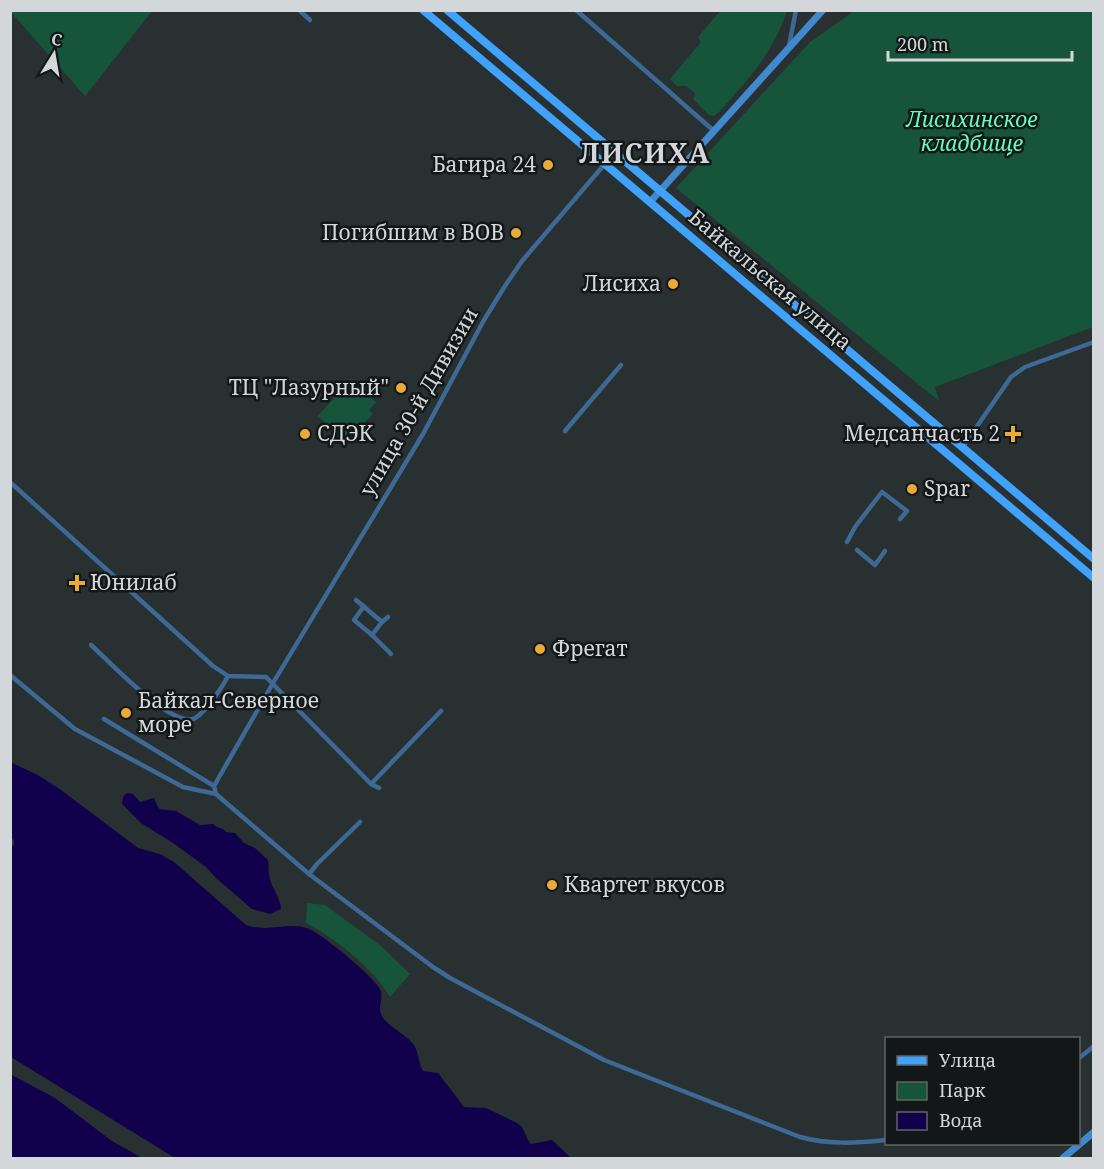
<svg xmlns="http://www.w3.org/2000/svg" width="1104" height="1169" viewBox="0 0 1104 1169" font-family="'Noto Serif',serif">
<rect width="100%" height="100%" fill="#283032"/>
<g fill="#17543c">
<path d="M 721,10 L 787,11 C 776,44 757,70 734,95 C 728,102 722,110 714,116 L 709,115 L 693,99 L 695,93 L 686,86 L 677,86 L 670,79 L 701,42 L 698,37 Z"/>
<path d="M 10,11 L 11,10 L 152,11 L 85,96 Z"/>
<path d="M 854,11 L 1093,11 L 1093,327 L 935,387 L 939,401 L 676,188 L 810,42 Z"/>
<path d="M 351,379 L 376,402 L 369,410 L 373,414 L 354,434 L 350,431 L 343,439 L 318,416 Z"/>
<path d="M 307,903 L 325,905 L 381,946 L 410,974 L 390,997 C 374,969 335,938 306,923 Z"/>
</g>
<g fill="#11004c">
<path d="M 10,762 L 38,775 L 61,790 L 138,848 L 160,854 L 174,862 L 246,925 C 268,933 288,921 309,929 C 321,933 378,980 381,991 C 383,999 378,1006 381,1014 C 385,1025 406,1034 414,1045 C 419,1053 418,1063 423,1071 L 438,1073 L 464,1107 L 486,1108 L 517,1123 L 522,1127 L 528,1140 L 531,1144 L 552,1140 L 571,1158 L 175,1158 L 11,1057 L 10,849 L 14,844 L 14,840 L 10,838 Z"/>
<path d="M 127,793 L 133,794 L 140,802 L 154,798 L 159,809 L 176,811 L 200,825 L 213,824 C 217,829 223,827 226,832 L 235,833 L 244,843 L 255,848 L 268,860 C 269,865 268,869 269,874 C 270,887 280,895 281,909 L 270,914 L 252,909 L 216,878 L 206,867 L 173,843 L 141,823 L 122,804 L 123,797 Z"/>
<path d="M 10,1074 L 55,1098 L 112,1141 L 142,1158 L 11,1158 Z"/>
</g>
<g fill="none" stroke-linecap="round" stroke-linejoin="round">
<g stroke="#3e6994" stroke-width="4.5">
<path d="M 299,10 L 310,20"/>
<path d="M 576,10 L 714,131"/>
<path d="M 789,46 L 796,10"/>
<path d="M 565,431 L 621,365"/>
<path d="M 962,448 L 1011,377 L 1025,367 L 1094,342"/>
<path d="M 10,482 L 213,666 L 228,676 L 266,677 L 371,784 L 379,788"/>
<path d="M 847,542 L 855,527 L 882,492 L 907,511 L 900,519"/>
<path d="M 857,550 L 875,565 L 885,551"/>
<path d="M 356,600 L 382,622 L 388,617"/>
<path d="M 364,606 L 354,620 L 372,635 L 382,622"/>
<path d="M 372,635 L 391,654"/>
<path d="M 91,645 C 110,662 168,725 193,719 C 203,716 223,686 228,676"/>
<path d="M 10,675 L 75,729 L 183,787 L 216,794 L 309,874 L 433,967 L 450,978 L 604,1060 L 800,1137 C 829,1145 857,1143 886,1140"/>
<path d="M 104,719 L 214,786"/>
<path d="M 371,784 L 441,711"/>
<path d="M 216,794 L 214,786 L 273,683 L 423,434 L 484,320 L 505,286 L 522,261 L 615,152"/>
<path d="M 309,874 L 317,864 L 360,822"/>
<path d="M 1078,1059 L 1094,1046"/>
</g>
<g stroke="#4189ce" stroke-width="7">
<path d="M 650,202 L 823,10"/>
<path d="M 1063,1158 L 1094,1132"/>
</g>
<g stroke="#40a2fb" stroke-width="8">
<path d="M 423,10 L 1094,578"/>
<path d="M 447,10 L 1094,559"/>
</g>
</g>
<g fill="#eaaa39" stroke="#141718" stroke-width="2">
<circle cx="548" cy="165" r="6"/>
<circle cx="516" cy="233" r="6"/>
<circle cx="673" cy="284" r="6"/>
<circle cx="401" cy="388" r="6"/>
<circle cx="305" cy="434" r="6"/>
<path d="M1010 425h6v6h6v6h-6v6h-6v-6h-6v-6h6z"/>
<circle cx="912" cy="489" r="6"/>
<path d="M74 574h6v6h6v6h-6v6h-6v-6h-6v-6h6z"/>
<circle cx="540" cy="649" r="6"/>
<circle cx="126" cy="713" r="6"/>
<circle cx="552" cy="885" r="6"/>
</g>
<g text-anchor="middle" stroke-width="5" stroke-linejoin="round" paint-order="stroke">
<g font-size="21" font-style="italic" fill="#63fcbf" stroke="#141718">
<text x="972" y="127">Лисихинское<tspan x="972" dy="24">кладбище</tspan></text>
</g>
<g font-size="21" fill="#d3d7d9" stroke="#141718" text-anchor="start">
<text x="536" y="172" text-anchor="end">Багира 24</text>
<text x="504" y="240" text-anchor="end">Погибшим в ВОВ</text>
<text x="661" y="291" text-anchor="end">Лисиха</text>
<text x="389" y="395" text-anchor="end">ТЦ "Лазурный"</text>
<text x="317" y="441">СДЭК</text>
<text x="1000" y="441" text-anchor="end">Медсанчасть 2</text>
<text x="924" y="496">Spar</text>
<text x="90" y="590">Юнилаб</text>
<text x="552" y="656">Фрегат</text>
<text x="138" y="708">Байкал-Северное<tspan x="138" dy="24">море</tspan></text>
<text x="564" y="892">Квартет вкусов</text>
</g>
<g font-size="21" fill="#d3d7d9" stroke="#141718">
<text transform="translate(770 280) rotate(40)" y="7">Байкальская улица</text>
<text transform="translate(419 402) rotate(-60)" y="7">улица 30-й Дивизии</text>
</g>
<g font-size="27" font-weight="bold" letter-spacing="1.5" fill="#d3d7d9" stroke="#141718">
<text x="645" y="163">ЛИСИХА</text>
</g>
</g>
<rect width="1104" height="1169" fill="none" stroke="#d3d7d9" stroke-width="24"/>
<rect x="885" y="1037" width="195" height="108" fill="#141718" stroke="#606465" stroke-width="1.5"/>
<rect x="897" y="1056" width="30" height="9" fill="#40a2fb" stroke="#606465" stroke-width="1.5"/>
<text x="939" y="1067" font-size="18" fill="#d3d7d9">Улица</text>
<rect x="897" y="1082" width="30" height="18" fill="#17543c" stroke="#606465" stroke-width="1.5"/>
<text x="939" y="1097" font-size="18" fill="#d3d7d9">Парк</text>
<rect x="897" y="1112" width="30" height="18" fill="#11004c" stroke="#606465" stroke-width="1.5"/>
<text x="939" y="1127" font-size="18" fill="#d3d7d9">Вода</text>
<g transform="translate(54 54) rotate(11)" stroke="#141718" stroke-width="4.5" paint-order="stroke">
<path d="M0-4.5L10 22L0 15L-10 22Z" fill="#d3d7d9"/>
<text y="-9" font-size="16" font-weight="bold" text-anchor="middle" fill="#d3d7d9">С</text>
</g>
<path d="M888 51v9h184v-9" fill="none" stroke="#d3d7d9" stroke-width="3"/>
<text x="897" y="51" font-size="18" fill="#d3d7d9" stroke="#141718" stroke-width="4.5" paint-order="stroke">200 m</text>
</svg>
